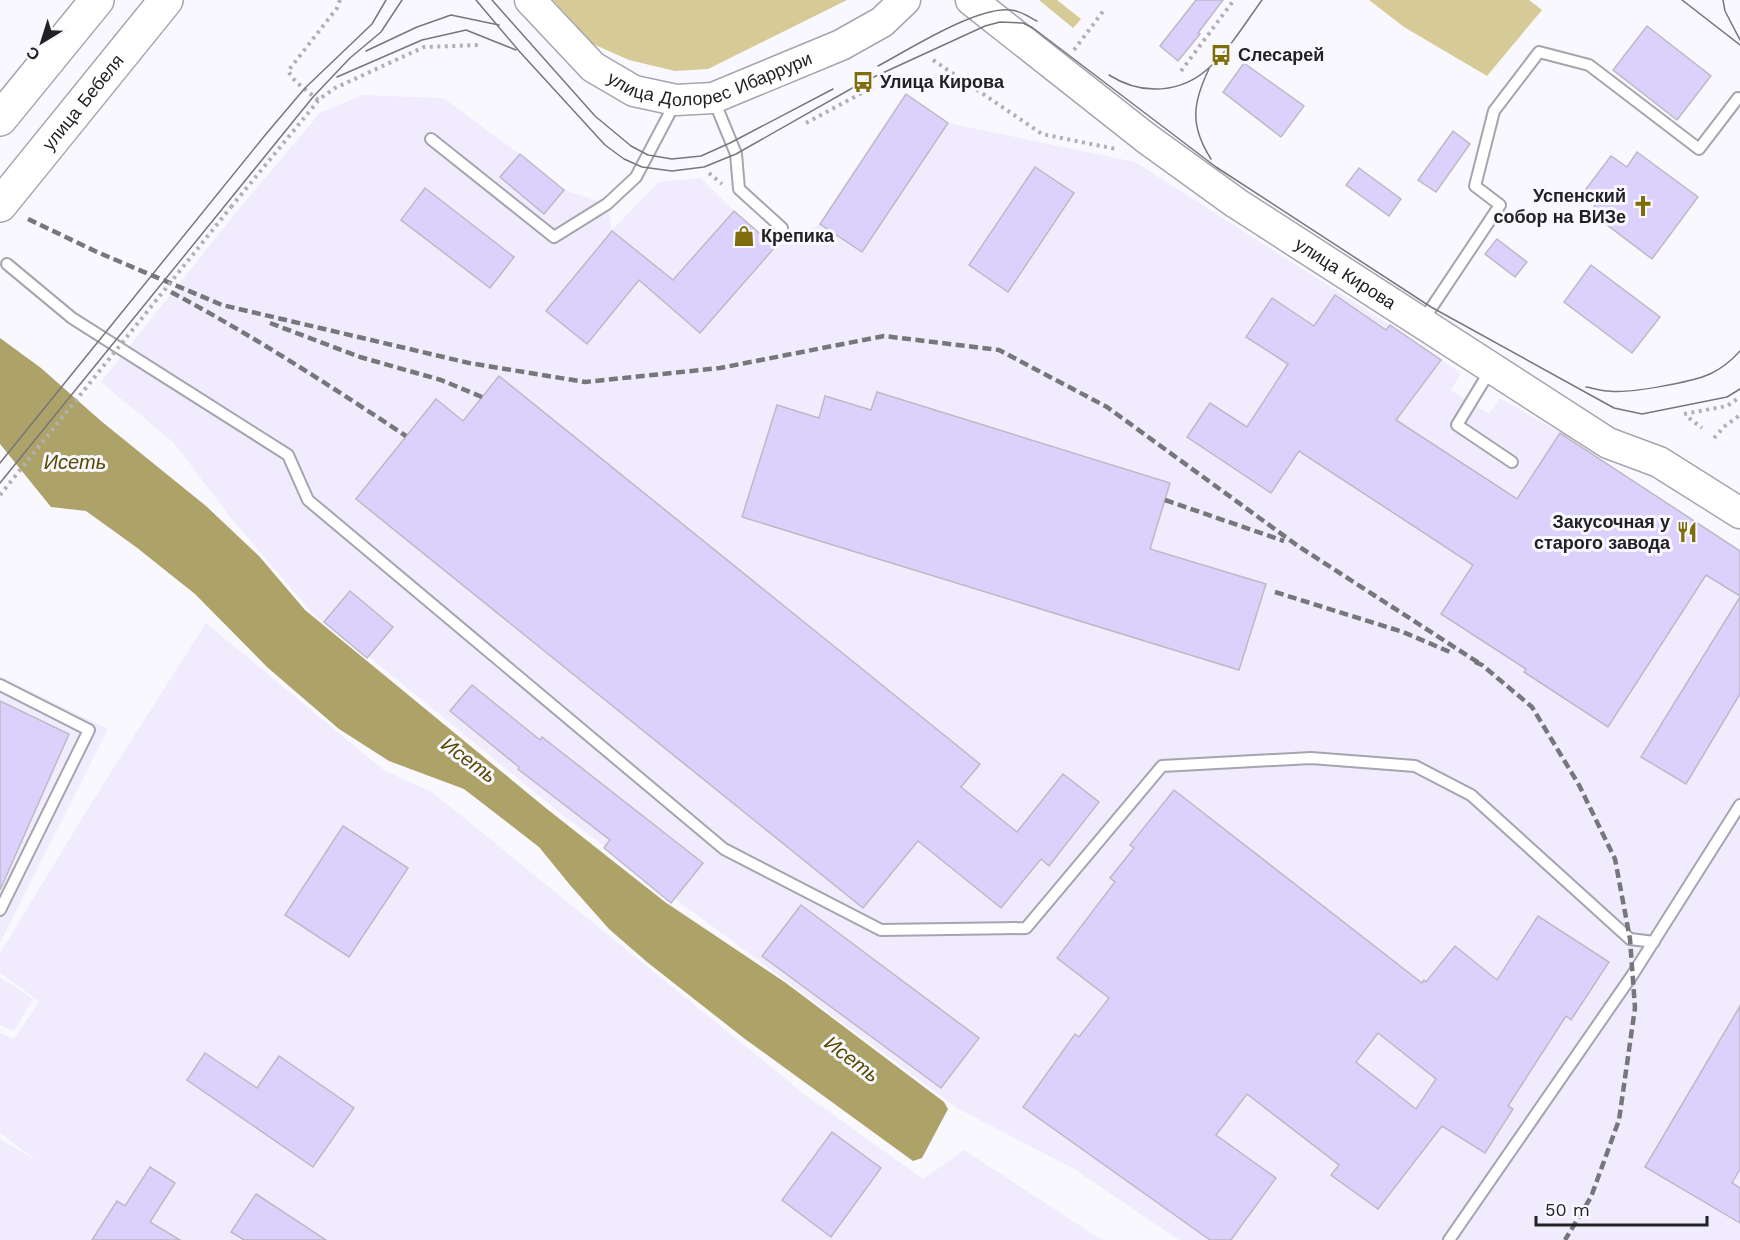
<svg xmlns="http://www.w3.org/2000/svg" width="1740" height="1240" viewBox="0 0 1740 1240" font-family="'Work Sans',sans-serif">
<rect width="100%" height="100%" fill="#faf8ff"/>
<g fill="#f0ecfd">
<path d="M 906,94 L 948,123 L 1135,162 L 1390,325 L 1461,373 L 1451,390 L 1489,414 L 1500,398 L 1561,433 L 1740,551 L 1740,1240 L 1179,1240 L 1074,1169 L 957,1108 L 565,817 L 373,660 L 314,615 L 234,522 L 174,443 L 101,382 L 232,217 L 320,113 L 362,95 L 443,98 L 520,154 L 564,190 L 607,204 L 612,230 L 659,182 L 701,178 L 734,211 L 776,247 L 820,224 Z"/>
<path d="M 206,623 L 385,771 L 432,792 L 803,1093 L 923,1179 L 964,1150 L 1102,1240 L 0,1240 L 0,1139 L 39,1162 L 0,1133 L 0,1033 L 14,1039 L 39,1001 L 0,973 L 0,953 L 95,797 Z"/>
<path d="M 0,676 L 108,729 L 0,943 Z"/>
<path d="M 0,977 L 33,999 L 14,1031 L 0,1025 Z"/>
</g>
<g fill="#d6cb96">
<path d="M 553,0 L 847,0 L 708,69 L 675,71 L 629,60 L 593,44 Z"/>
<path d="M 1039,0 L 1057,0 L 1081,19 L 1073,28 Z"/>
<path d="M 1369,0 L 1529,0 L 1542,10 L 1487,76 L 1404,27 Z"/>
</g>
<path fill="#ada268" d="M 0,338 L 41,368 L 101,421 L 206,506 L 259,556 L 305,610 L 547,809 L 665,902 L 786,983 L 944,1102 L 948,1109 L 922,1158 L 913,1161 L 745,1039 L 647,962 L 609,929 L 570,885 L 539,847 L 464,789 L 389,761 L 339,729 L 267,667 L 195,594 L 136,547 L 86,511 L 51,507 L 0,444 Z"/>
<g fill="#dcd1fd" stroke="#bcbac4" stroke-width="1.5" fill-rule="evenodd">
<path d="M 1196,0 L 1223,0 L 1198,33 L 1200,34 L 1178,61 L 1160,46 Z"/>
<path d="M 1647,26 L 1711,76 L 1677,120 L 1613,70 Z"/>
<path d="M 1244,63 L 1304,106 L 1281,137 L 1223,92 Z"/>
<path d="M 906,94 L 948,123 L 862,252 L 820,224 Z"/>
<path d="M 1453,131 L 1470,144 L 1436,192 L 1418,180 Z"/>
<path d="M 1637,152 L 1698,197 L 1652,259 L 1590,212 L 1600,199 L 1586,189 L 1611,156 L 1627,167 Z"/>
<path d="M 520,154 L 564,190 L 544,214 L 500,177 Z"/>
<path d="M 1035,167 L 1074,193 L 1008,292 L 969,265 Z"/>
<path d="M 1359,168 L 1401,199 L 1389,216 L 1346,185 Z"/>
<path d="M 425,188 L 514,257 L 490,288 L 401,220 Z"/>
<path d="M 734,211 L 775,247 L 700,333 L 639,280 L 587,344 L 546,311 L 612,231 L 673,280 Z"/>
<path d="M 1497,239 L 1527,262 L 1515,277 L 1485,254 Z"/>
<path d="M 1591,265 L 1660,317 L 1632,353 L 1564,302 Z"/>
<path d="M 1335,295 L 1386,330 L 1390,325 L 1441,360 L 1396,420 L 1517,499 L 1560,433 L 1740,551 L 1740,596 L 1706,575 L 1608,727 L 1524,672 L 1526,669 L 1441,614 L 1473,565 L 1299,451 L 1271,493 L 1187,437 L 1210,403 L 1247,427 L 1288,364 L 1246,337 L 1272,298 L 1314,326 Z"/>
<path d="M 499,376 L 980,764 L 961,787 L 1017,832 L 1063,774 L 1099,802 L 1049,866 L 1041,859 L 1001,908 L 918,841 L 863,908 L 356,499 L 436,399 L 463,421 Z"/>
<path d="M 877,392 L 1170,483 L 1150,549 L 1266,584 L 1239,670 L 742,517 L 777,405 L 819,418 L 825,396 L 871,410 Z"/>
<path d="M 350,591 L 393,627 L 367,658 L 324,622 Z"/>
<path d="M 1740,597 L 1740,694 L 1686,784 L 1641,757 Z"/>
<path d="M 472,685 L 540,740 L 542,737 L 703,863 L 671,903 L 604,848 L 610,840 L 518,769 L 519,767 L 450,711 Z"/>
<path d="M 0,701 L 69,734 L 0,890 Z"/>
<path d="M 1174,790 L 1422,983 L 1424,980 L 1426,982 L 1455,946 L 1497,980 L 1538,916 L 1609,962 L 1571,1020 L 1566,1016 L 1508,1106 L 1513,1109 L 1485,1153 L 1442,1126 L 1378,1209 L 1331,1175 L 1339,1165 L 1247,1094 L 1216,1135 L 1276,1178 L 1231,1240 L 1210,1240 L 1023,1107 L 1075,1034 L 1079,1037 L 1109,998 L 1057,958 L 1115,882 L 1110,878 L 1134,848 L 1130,845 ZM 1378,1033 L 1436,1079 L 1416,1109 L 1356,1062 Z"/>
<path d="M 343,826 L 408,868 L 349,957 L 285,915 Z"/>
<path d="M 801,905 L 979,1038 L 941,1088 L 762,956 Z"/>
<path d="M 1740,1006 L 1740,1169 L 1732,1183 L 1740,1188 L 1740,1223 L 1645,1167 Z"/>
<path d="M 205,1053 L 257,1088 L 279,1056 L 354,1108 L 313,1167 L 187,1080 Z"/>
<path d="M 832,1132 L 881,1168 L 831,1237 L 782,1200 Z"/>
<path d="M 150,1167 L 175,1183 L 150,1222 L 180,1240 L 92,1240 L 117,1201 L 125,1206 Z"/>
<path d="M 256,1194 L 326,1240 L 244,1240 L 231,1232 Z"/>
</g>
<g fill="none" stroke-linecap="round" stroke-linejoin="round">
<defs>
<g id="lane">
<path d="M 713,98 L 736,154 L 739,189 L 782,228"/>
<path d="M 431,139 L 554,237 L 607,204 L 636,177 L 675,103"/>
<path d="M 7,264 L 72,318 L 288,455 L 308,500 L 724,849 L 881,930 L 1026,928 L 1162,766 L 1311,758 L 1415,766 L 1471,795 L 1630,939 L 1654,942"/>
<path d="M 1422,322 L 1500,205 L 1475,186 L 1494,111 L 1539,52 L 1589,65 L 1699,149 L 1738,98"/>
<path d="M 1491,369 L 1457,425 L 1512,462"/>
<path d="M 0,685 L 89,730 L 0,910"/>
<path d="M 1449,1240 L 1633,974 L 1740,805"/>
</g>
<g id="secondary">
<path id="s1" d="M 530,0 L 593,67 L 634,91 L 676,100 L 713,98 L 841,45 L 882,22 L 905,0"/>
<path id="s2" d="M 971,0 L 1146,138 L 1236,203 L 1608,443 L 1659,462 L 1740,513"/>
</g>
<g id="primary">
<path d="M 0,119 L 97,0"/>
<path id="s3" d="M 0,205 L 166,0"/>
</g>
</defs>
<use href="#lane" stroke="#a6a4ae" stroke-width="14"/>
<use href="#secondary" stroke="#a6a4ae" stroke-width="33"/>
<use href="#primary" stroke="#a6a4ae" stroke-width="36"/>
<g stroke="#b1b0b6" stroke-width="4" stroke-dasharray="3 4.5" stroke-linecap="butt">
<path d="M 340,0 L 337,8 L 288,71 L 295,81 L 318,100 L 335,88 L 424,47 L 480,45"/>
<path d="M 1074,50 L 1104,10"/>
<path d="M 933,60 L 1042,134 L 1116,149"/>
<path d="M 1181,71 L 1234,0"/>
<path d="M 806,123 L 873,87"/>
<path d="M 709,173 L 722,184"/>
<path d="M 231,207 L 318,101"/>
<path d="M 1684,414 L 1727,406 L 1740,397"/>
<path d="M 1689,418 L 1702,428"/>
<path d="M 1714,438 L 1725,426 L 1740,415"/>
</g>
<use href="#lane" stroke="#fff" stroke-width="10"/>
<use href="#secondary" stroke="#fff" stroke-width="30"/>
<use href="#primary" stroke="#fff" stroke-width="33"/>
<g stroke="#77767b" stroke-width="1.5">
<path d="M 476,0 L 519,51 L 605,145 L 624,159 L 642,167 L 672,171 L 704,167 L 736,154 L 863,82 L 985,26 L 1000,22 L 1023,23 L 1033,28 L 1216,167 L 1431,307 L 1614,408 L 1642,414 L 1727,397 L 1740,389"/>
<path d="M 492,0 L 595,116 L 631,146 L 648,155 L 672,159 L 701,156 L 730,143 L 833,89"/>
<path d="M 1682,0 L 1740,45"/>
<path d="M 1723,0 L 1725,11 L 1740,40"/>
<path d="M 366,51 L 417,27 L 451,15 L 499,25"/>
<path d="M 878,66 C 910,49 977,6 1011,10 C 1021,11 1029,17 1037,21"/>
<path d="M 1209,69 C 1192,104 1190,126 1211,159"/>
<path d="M 1109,75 C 1142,96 1182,94 1211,66 C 1231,47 1246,22 1262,0"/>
<path d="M 337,77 L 422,40 L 466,30 L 516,50"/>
<path d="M 1586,387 C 1593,388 1601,391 1609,391 C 1628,394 1692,382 1710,374 C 1721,369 1732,360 1740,351"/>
<path d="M 0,463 L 266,134 L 305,88 L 372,24 L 386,0"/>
<path d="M 0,483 L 313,97 L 350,58 L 381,32 L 402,0"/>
</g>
<g stroke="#77767b" stroke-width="4.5" stroke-dasharray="9 4.5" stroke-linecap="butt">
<path d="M 28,219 L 97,252 L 222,305 L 469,363 L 585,382 L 720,368 L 884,336 L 999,350 L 1107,407 L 1298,546 L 1482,665"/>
<path d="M 171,292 C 252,335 329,385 406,436"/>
<path d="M 270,323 L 360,357 L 441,380 L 482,397"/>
<path d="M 1165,500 L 1284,541"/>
<path d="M 1275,592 L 1403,632 L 1450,652"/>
<path d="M 1475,662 L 1482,665 L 1532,707 L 1579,785 L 1615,859 L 1630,939 L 1635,1008 L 1619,1120 L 1591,1197 L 1565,1240"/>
</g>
<path stroke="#b1b0b6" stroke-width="4" stroke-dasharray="3 4.5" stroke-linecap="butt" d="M 0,495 L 231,207"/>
</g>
<defs>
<symbol id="bus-bare" viewBox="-9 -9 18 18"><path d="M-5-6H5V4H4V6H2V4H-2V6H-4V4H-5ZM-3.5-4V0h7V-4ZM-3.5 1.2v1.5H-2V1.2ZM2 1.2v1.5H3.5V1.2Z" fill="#7e6d09" stroke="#faf8ff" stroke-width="2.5" paint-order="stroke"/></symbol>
<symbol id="church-bare" viewBox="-9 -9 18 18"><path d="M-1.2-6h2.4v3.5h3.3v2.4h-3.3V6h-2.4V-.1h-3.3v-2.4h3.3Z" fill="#7e6d09" stroke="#faf8ff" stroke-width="2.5" paint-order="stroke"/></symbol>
<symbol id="shop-bare" viewBox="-9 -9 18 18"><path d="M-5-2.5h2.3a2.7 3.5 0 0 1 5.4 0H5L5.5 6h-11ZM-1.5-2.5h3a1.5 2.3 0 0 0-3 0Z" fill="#7e6d09" stroke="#faf8ff" stroke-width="2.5" paint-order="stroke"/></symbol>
<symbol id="restaurant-bare" viewBox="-9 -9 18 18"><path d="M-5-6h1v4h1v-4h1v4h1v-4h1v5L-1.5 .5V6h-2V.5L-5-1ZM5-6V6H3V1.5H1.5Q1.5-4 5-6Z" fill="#7e6d09" stroke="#faf8ff" stroke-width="2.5" paint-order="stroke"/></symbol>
</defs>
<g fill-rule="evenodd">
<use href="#bus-bare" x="1206" y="40" width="30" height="30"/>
<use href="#bus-bare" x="848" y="67" width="30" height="30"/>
<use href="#church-bare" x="1628" y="191" width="30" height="30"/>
<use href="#shop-bare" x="729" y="221" width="30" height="30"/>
<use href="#restaurant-bare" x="1672" y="517" width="30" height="30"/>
</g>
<g text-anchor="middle" stroke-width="6" stroke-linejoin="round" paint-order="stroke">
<g font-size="18" font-weight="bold" fill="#222125" stroke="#faf8ff" text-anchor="start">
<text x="1238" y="61">Слесарей</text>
<text x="880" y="88">Улица Кирова</text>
<text x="1626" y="202" text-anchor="end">Успенский<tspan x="1626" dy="21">собор на ВИЗе</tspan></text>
<text x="761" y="242">Крепика</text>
<text x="1670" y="528" text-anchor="end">Закусочная у<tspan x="1670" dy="21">старого завода</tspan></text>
</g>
<g font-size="18" fill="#222125" stroke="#faf8ff">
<text dy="6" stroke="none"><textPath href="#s1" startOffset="218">улица Долорес Ибаррури</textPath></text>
<text dy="6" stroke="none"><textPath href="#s3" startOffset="132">улица Бебеля</textPath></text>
<text dy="6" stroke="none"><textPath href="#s2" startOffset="464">улица Кирова</textPath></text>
</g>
<g font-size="20" font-style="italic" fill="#564900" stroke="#faf8ff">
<text x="75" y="469">Исеть</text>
<text transform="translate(469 760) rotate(36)" y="7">Исеть</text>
<text transform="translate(852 1059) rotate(37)" y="7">Исеть</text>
</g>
</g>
<g transform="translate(42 42) rotate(218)" stroke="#faf8ff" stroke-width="4.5" paint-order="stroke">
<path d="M0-4.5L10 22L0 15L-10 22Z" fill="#222125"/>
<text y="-9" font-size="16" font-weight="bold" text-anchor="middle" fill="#222125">С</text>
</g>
<path d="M1536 1216v9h171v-9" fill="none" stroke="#222125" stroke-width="3"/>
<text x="1545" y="1216" font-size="18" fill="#222125" stroke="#faf8ff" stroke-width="4.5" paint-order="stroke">50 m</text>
</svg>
